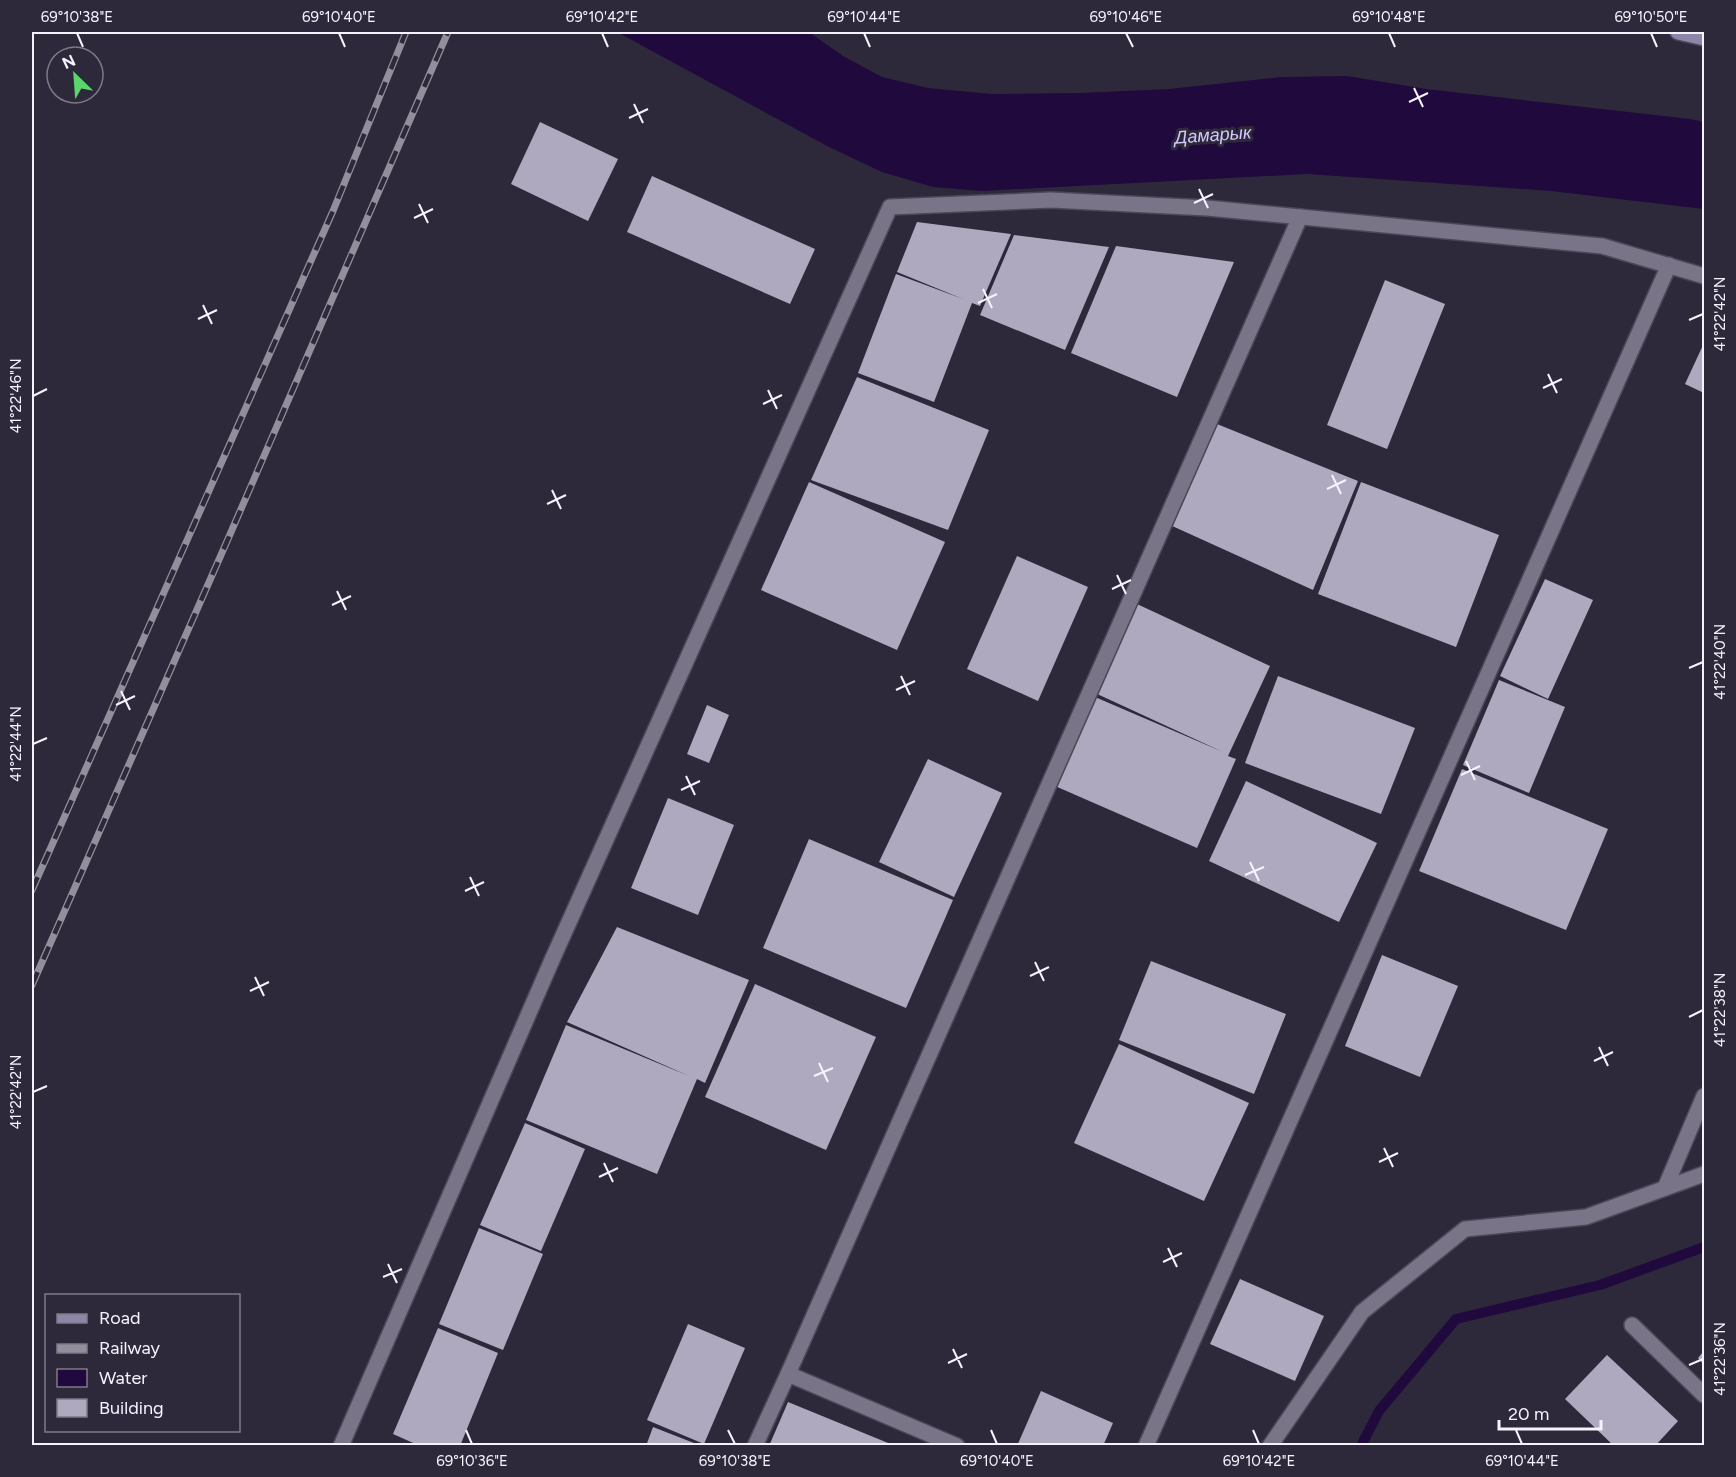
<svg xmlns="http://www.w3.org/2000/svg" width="1736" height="1477" viewBox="0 0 1736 1477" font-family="Figtree,sans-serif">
<rect width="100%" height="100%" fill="#2d293a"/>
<path fill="#1f093d" d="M 617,32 L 809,32 L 843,56 L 882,77 L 928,88 L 992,94 L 1080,93 L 1169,89 L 1282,77 L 1347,76 L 1426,89 L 1690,119 L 1704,122 L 1704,209 L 1551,191 L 1308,174 L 981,191 L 933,187 L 882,172 L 829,147 Z"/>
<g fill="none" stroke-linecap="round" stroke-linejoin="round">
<path stroke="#1f093d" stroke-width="10" d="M 1361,1446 L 1379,1411 L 1456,1319 L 1600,1285 L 1704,1247"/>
</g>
<g fill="#aea9bf">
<path d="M 540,122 L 618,159 L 588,221 L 511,184 Z"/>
<path d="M 652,176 L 815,249 L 790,304 L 627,232 Z"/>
<path d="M 917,222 L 1011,234 L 980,306 L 972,303 L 934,402 L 858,373 L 896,274 L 963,299 L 897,272 Z"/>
<path d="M 1014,235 L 1109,247 L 1065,350 L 980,315 Z"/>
<path d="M 1116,246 L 1234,262 L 1177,397 L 1071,353 Z"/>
<path d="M 1385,280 L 1445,304 L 1387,449 L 1327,425 Z"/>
<path d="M 1704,343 L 1704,393 L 1685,384 Z"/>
<path d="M 857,377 L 989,430 L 948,530 L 811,480 Z"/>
<path d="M 1217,424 L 1358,481 L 1313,590 L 1170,525 Z"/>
<path d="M 809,482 L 945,542 L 897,650 L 761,590 Z"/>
<path d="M 1361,482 L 1499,535 L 1456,647 L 1318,594 Z"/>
<path d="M 1017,556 L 1088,587 L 1038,701 L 967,669 Z"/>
<path d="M 1545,579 L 1593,600 L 1548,699 L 1500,676 Z"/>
<path d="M 1137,604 L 1270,666 L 1228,756 L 1236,759 L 1197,848 L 1055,786 L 1095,697 L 1223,752 L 1095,693 Z"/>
<path d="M 1278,676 L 1415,728 L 1381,814 L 1245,763 Z"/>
<path d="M 1499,680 L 1565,707 L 1529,793 L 1463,765 Z"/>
<path d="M 707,705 L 729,715 L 709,763 L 687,754 Z"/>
<path d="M 928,759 L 1002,793 L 954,897 L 879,862 Z"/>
<path d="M 1462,769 L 1608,829 L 1566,930 L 1419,871 Z"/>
<path d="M 1246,781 L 1377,843 L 1339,922 L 1209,861 Z"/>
<path d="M 668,798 L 734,825 L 698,915 L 631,888 Z"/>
<path d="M 809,839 L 953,900 L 906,1008 L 763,948 Z"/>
<path d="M 617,927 L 749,980 L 705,1083 L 697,1079 L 657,1174 L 526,1120 L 566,1025 L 689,1076 L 567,1022 Z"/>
<path d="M 1382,955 L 1458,986 L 1420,1077 L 1345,1046 Z"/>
<path d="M 1151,961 L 1286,1014 L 1254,1094 L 1119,1040 Z"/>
<path d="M 755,984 L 876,1037 L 826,1150 L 705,1097 Z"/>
<path d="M 1119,1044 L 1249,1103 L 1204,1201 L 1074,1143 Z"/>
<path d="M 525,1123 L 585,1149 L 541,1251 L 480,1225 Z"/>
<path d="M 479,1228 L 543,1254 L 503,1350 L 439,1324 Z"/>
<path d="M 1240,1279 L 1324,1316 L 1295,1381 L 1210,1344 Z"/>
<path d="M 688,1324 L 745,1348 L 704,1444 L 647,1420 Z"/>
<path d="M 438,1328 L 498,1353 L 460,1446 L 420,1446 L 393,1434 Z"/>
<path d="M 1704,1351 L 1704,1365 L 1698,1358 Z"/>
<path d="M 1607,1355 L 1678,1421 L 1655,1446 L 1614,1446 L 1565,1399 Z"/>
<path d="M 1041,1391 L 1113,1423 L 1103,1446 L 1017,1446 Z"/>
<path d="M 788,1402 L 893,1445 L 893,1446 L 769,1446 Z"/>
<path d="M 653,1427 L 699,1445 L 699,1446 L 646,1446 Z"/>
</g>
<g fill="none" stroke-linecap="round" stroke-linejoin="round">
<defs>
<g id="street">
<path d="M 1665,1188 L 1704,1096"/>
<path d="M 1632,1325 L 1704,1395"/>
<path d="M 788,1374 L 957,1446"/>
<path d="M 341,1446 L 552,960 L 890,207 L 1051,200 L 1207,208 L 1602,246 L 1704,276"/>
<path d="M 755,1446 L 788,1374 L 1300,217"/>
<path d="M 1146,1446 L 1669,265"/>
<path d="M 1270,1446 L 1362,1312 L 1465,1229 L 1586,1217 L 1704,1174"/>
</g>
<path id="secondary" d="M 1678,32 L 1704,38"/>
</defs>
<use href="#street" stroke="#4b4756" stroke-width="18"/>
<use href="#secondary" stroke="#4b4756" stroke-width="18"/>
<use href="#street" stroke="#797488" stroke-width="15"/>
<use href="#secondary" stroke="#8e85a8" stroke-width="15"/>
<defs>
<g id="rail">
<path d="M 32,890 L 333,211 L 406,32"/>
<path d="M 32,985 L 228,539 L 448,32"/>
</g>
</defs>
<use href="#rail" stroke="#928f9d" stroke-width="7"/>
<use href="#rail" stroke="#2d293a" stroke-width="4.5" stroke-dasharray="14" stroke-linecap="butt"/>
</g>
<path fill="none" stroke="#f5f3fe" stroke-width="2" d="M 77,33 L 83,47M 339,33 L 345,47M 602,33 L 608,47M 864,33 L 870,47M 1126,33 L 1133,47M 1389,33 L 1395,47M 1651,33 L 1657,47M 1414,88 L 1423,107M 1409,102 L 1428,93M 634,104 L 643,123M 629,118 L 648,109M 1199,189 L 1208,208M 1194,203 L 1213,194M 419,204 L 428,223M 414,218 L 433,209M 983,289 L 992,308M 978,303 L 997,294M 203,305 L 212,324M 198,319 L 217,310M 1689,320 L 1703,314M 1548,374 L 1557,393M 1543,388 L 1562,379M 768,390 L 777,409M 33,396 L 47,389M 763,404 L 782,395M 1332,475 L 1341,494M 1327,489 L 1346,480M 552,490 L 561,509M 547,504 L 566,495M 1117,575 L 1126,594M 1112,589 L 1131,580M 337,591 L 346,610M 332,605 L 351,596M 1689,668 L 1703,662M 901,676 L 910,695M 896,690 L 915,681M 121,691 L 130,710M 116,705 L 135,696M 33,744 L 47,738M 1466,761 L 1475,780M 1461,775 L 1480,766M 686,776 L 695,795M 681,790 L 700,781M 1250,862 L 1259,881M 1245,875 L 1264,867M 470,877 L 479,896M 465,891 L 484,882M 1035,962 L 1044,981M 1030,976 L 1049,967M 255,977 L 264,996M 250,991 L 269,982M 1689,1017 L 1703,1010M 1599,1047 L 1608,1066M 1594,1061 L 1613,1052M 819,1063 L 828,1082M 814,1076 L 833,1068M 33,1092 L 47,1086M 1384,1148 L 1393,1167M 1379,1162 L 1398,1153M 604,1163 L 613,1182M 599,1177 L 618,1168M 1168,1248 L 1177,1267M 1163,1262 L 1182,1253M 388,1264 L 397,1283M 383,1277 L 402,1269M 953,1349 L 962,1368M 948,1363 L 967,1354M 1689,1365 L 1703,1359M 466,1430 L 472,1444M 728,1430 L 735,1444M 991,1430 L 997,1444M 1253,1430 L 1259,1444M 1516,1430 L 1522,1444"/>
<g text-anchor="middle" stroke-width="6" stroke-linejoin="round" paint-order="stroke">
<g font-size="18" font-style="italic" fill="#d5c8fc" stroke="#2d293a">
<text transform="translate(1213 135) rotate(-4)" y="6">Дамарык</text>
</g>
</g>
<rect width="1736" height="1477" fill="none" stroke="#2d293a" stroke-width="66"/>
<rect x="45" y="1294" width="195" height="138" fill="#2d293a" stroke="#7d7a88" stroke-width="1.5"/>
<rect x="57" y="1314" width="30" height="9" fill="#8e85a8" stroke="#7d7a88" stroke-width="1.5"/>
<text x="99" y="1324" font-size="18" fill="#f5f3fe">Road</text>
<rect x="57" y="1344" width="30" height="9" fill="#928f9d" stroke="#7d7a88" stroke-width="1.5"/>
<text x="99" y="1354" font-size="18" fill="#f5f3fe">Railway</text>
<rect x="57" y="1369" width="30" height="18" fill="#1f093d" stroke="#7d7a88" stroke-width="1.5"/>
<text x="99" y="1384" font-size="18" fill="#f5f3fe">Water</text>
<rect x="57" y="1399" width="30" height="18" fill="#aea9bf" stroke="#7d7a88" stroke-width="1.5"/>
<text x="99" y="1414" font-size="18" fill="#f5f3fe">Building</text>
<g transform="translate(75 75) rotate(335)"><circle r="28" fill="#2d293a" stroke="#7d7a88" stroke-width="1.5"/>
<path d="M0-4.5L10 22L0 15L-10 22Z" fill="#5cd56d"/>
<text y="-9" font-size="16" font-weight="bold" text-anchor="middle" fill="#f5f3fe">N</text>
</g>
<path d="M1499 1420v9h102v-9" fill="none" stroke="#f5f3fe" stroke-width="3"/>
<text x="1508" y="1420" font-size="18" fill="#f5f3fe" stroke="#2d293a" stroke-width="4.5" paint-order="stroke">20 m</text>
<rect x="33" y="33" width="1670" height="1411" fill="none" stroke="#f5f3fe" stroke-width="2"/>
<g font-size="15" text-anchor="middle" fill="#f5f3fe">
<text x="77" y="22">69°10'38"E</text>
<text x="339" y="22">69°10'40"E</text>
<text x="602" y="22">69°10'42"E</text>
<text x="864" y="22">69°10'44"E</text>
<text x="1126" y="22">69°10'46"E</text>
<text x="1389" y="22">69°10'48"E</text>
<text x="1651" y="22">69°10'50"E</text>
<text transform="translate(1720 314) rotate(-90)" y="5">41°22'42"N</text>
<text transform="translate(16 396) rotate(-90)" y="5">41°22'46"N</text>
<text transform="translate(1720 662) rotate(-90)" y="5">41°22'40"N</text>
<text transform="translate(16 744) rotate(-90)" y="5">41°22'44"N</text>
<text transform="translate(1720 1010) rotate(-90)" y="5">41°22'38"N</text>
<text transform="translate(16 1092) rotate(-90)" y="5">41°22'42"N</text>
<text transform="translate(1720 1359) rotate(-90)" y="5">41°22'36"N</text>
<text x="472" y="1466">69°10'36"E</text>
<text x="735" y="1466">69°10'38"E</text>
<text x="997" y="1466">69°10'40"E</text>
<text x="1259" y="1466">69°10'42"E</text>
<text x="1522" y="1466">69°10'44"E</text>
</g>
</svg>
